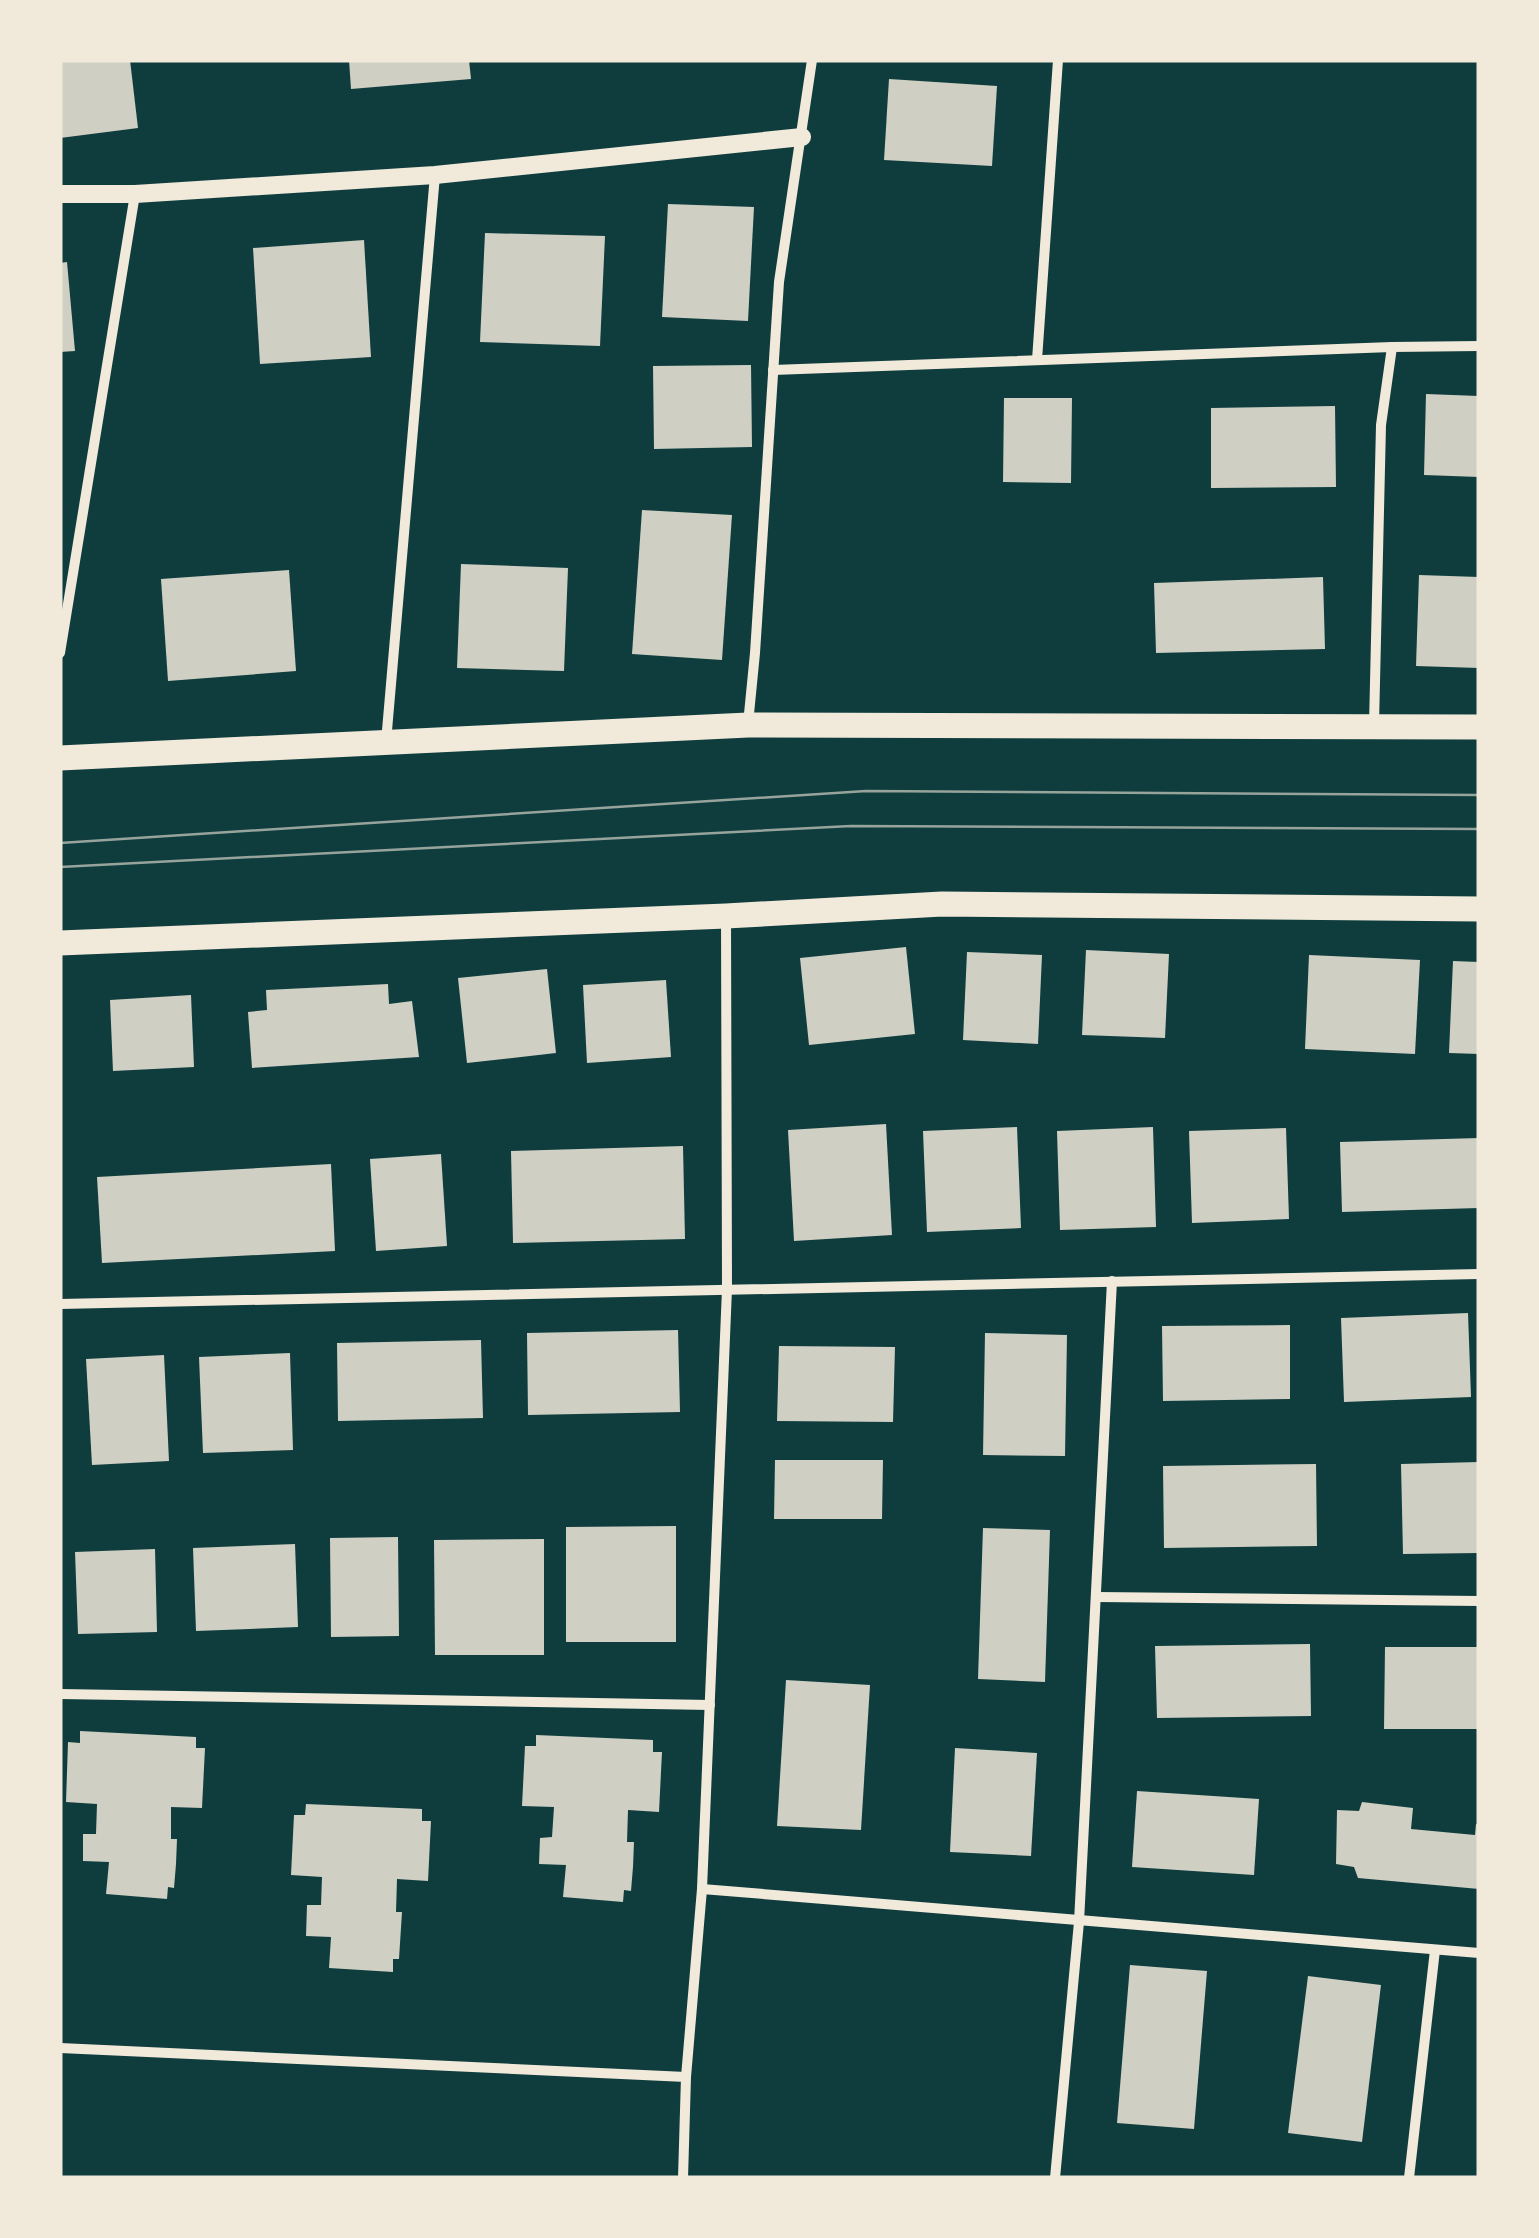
<svg xmlns="http://www.w3.org/2000/svg" width="1539" height="2238" viewBox="0 0 1539 2238" font-family="'Alegreya Sans',sans-serif">
<rect width="100%" height="100%" fill="#0f3d3e"/>
<g fill="#cfcfc3">
<path d="M 60,60 L 130,60 L 138,128 L 60,138 Z"/>
<path d="M 349,60 L 469,60 L 471,79 L 351,89 Z"/>
<path d="M 889,79 L 997,86 L 992,166 L 884,160 Z"/>
<path d="M 668,204 L 754,207 L 748,321 L 662,317 Z"/>
<path d="M 485,233 L 605,236 L 600,346 L 480,342 Z"/>
<path d="M 364,240 L 371,357 L 260,364 L 253,248 Z"/>
<path d="M 67,262 L 75,351 L 60,352 L 60,263 Z"/>
<path d="M 751,365 L 752,447 L 654,449 L 653,366 Z"/>
<path d="M 1426,394 L 1479,396 L 1479,477 L 1424,475 Z"/>
<path d="M 1004,398 L 1072,398 L 1071,483 L 1003,482 Z"/>
<path d="M 1335,406 L 1336,487 L 1211,488 L 1211,408 Z"/>
<path d="M 642,510 L 732,515 L 722,660 L 632,654 Z"/>
<path d="M 461,564 L 568,568 L 564,671 L 457,668 Z"/>
<path d="M 289,570 L 296,671 L 168,681 L 161,579 Z"/>
<path d="M 1419,575 L 1479,577 L 1479,668 L 1416,666 Z"/>
<path d="M 1323,577 L 1325,649 L 1156,653 L 1154,583 Z"/>
<path d="M 906,947 L 915,1034 L 809,1045 L 800,958 Z"/>
<path d="M 1086,950 L 1169,954 L 1165,1038 L 1082,1035 Z"/>
<path d="M 967,952 L 1042,955 L 1038,1044 L 963,1040 Z"/>
<path d="M 1309,955 L 1420,960 L 1415,1054 L 1305,1049 Z"/>
<path d="M 1453,961 L 1479,962 L 1479,1054 L 1449,1053 Z"/>
<path d="M 547,969 L 556,1053 L 467,1063 L 458,978 Z"/>
<path d="M 666,980 L 671,1057 L 587,1063 L 583,985 Z"/>
<path d="M 388,984 L 389,1004 L 412,1001 L 419,1057 L 252,1068 L 248,1012 L 267,1010 L 266,990 Z"/>
<path d="M 191,995 L 194,1067 L 113,1071 L 110,1000 Z"/>
<path d="M 886,1124 L 892,1235 L 794,1241 L 788,1130 Z"/>
<path d="M 1017,1127 L 1021,1228 L 927,1232 L 923,1131 Z"/>
<path d="M 1153,1127 L 1156,1227 L 1060,1230 L 1057,1131 Z"/>
<path d="M 1286,1128 L 1289,1219 L 1192,1223 L 1189,1131 Z"/>
<path d="M 1479,1138 L 1479,1208 L 1342,1212 L 1340,1142 Z"/>
<path d="M 683,1146 L 685,1239 L 513,1243 L 511,1151 Z"/>
<path d="M 441,1154 L 447,1246 L 376,1251 L 370,1159 Z"/>
<path d="M 331,1164 L 335,1251 L 102,1263 L 97,1177 Z"/>
<path d="M 1468,1313 L 1471,1397 L 1344,1402 L 1341,1318 Z"/>
<path d="M 1290,1325 L 1290,1399 L 1163,1401 L 1162,1326 Z"/>
<path d="M 678,1330 L 680,1412 L 528,1415 L 527,1333 Z"/>
<path d="M 985,1333 L 1067,1335 L 1065,1456 L 983,1455 Z"/>
<path d="M 481,1340 L 483,1418 L 338,1421 L 337,1343 Z"/>
<path d="M 779,1346 L 895,1347 L 893,1422 L 777,1421 Z"/>
<path d="M 290,1353 L 293,1450 L 203,1453 L 199,1357 Z"/>
<path d="M 164,1355 L 169,1461 L 92,1465 L 86,1359 Z"/>
<path d="M 775,1460 L 883,1460 L 882,1519 L 774,1519 Z"/>
<path d="M 1479,1462 L 1479,1553 L 1403,1554 L 1401,1464 Z"/>
<path d="M 1316,1464 L 1317,1546 L 1164,1548 L 1163,1466 Z"/>
<path d="M 676,1526 L 676,1642 L 566,1642 L 566,1527 Z"/>
<path d="M 983,1528 L 1050,1530 L 1045,1682 L 978,1679 Z"/>
<path d="M 398,1537 L 399,1636 L 331,1637 L 330,1538 Z"/>
<path d="M 544,1539 L 544,1655 L 435,1655 L 434,1540 Z"/>
<path d="M 295,1544 L 298,1627 L 196,1631 L 193,1548 Z"/>
<path d="M 155,1549 L 157,1632 L 78,1634 L 75,1552 Z"/>
<path d="M 1310,1644 L 1311,1716 L 1157,1718 L 1155,1646 Z"/>
<path d="M 1385,1647 L 1479,1647 L 1479,1729 L 1384,1729 Z"/>
<path d="M 786,1680 L 870,1685 L 861,1830 L 777,1826 Z"/>
<path d="M 80,1731 L 196,1737 L 196,1748 L 205,1748 L 202,1808 L 171,1807 L 171,1839 L 177,1839 L 176,1864 L 174,1888 L 168,1887 L 167,1899 L 106,1894 L 109,1862 L 83,1861 L 83,1834 L 96,1834 L 97,1804 L 66,1802 L 68,1742 L 80,1743 Z"/>
<path d="M 536,1735 L 653,1740 L 653,1752 L 662,1752 L 659,1812 L 628,1810 L 627,1842 L 634,1842 L 633,1867 L 631,1891 L 624,1890 L 623,1902 L 563,1897 L 566,1865 L 539,1864 L 540,1838 L 552,1837 L 554,1807 L 522,1806 L 525,1746 L 536,1746 Z"/>
<path d="M 955,1748 L 1037,1753 L 1031,1856 L 950,1852 Z"/>
<path d="M 1137,1791 L 1259,1799 L 1254,1875 L 1132,1867 Z"/>
<path d="M 1362,1802 L 1413,1808 L 1411,1829 L 1475,1835 L 1476,1824 L 1479,1824 L 1479,1889 L 1358,1878 L 1354,1867 L 1336,1864 L 1337,1810 L 1359,1811 Z"/>
<path d="M 306,1804 L 422,1809 L 422,1821 L 431,1821 L 428,1881 L 397,1879 L 396,1912 L 402,1912 L 399,1959 L 393,1959 L 393,1972 L 329,1968 L 331,1937 L 306,1936 L 307,1905 L 321,1905 L 322,1877 L 291,1875 L 294,1815 L 305,1815 Z"/>
<path d="M 1130,1965 L 1207,1971 L 1194,2129 L 1117,2123 Z"/>
<path d="M 1308,1976 L 1381,1985 L 1362,2142 L 1288,2133 Z"/>
</g>
<g fill="none" stroke-linecap="round" stroke-linejoin="round">
<g stroke="#f1e9da" stroke-width="10">
<path d="M 1037,360 L 1058,60"/>
<path d="M 773,370 L 1392,347 L 1479,346"/>
<path d="M 60,653 L 135,194"/>
<path d="M 748,724 L 755,653 L 779,282 L 812,60"/>
<path d="M 1374,725 L 1381,425 L 1392,347"/>
<path d="M 386,742 L 435,175"/>
<path d="M 60,1304 L 1479,1274"/>
<path d="M 1097,1597 L 1479,1601"/>
<path d="M 60,1694 L 710,1705"/>
<path d="M 702,1889 L 1479,1953"/>
<path d="M 60,2048 L 686,2077"/>
<path d="M 683,2178 L 686,2077 L 702,1889 L 727,1289 L 726,916"/>
<path d="M 1055,2178 L 1079,1922 L 1112,1281"/>
<path d="M 1409,2178 L 1435,1950"/>
</g>
<path stroke="#f1e9da" stroke-width="18" d="M 60,194 L 135,194 L 435,175 L 802,137"/>
<g stroke="#f1e9da" stroke-width="25">
<path d="M 60,758 L 748,725 L 1479,727"/>
<path d="M 60,943 L 726,916 L 942,904 L 1479,909"/>
</g>
<g stroke="#97a49c" stroke-width="2.5">
<path d="M 60,843 L 866,791 L 1479,795"/>
<path d="M 60,867 L 851,826 L 1479,829"/>
</g>
</g>
<rect width="1539" height="2238" fill="none" stroke="#f1e9da" stroke-width="125"/>
</svg>
